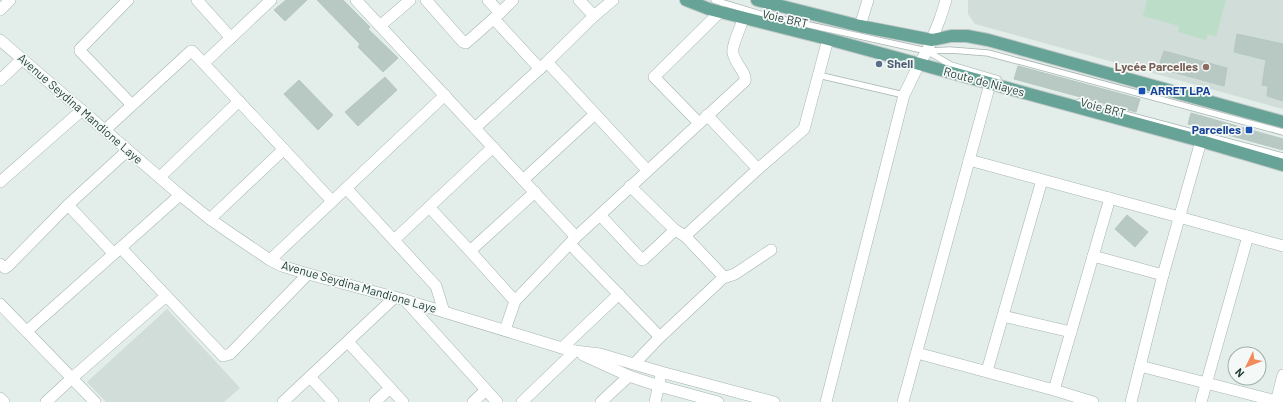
<svg xmlns="http://www.w3.org/2000/svg" width="1283" height="402" viewBox="0 0 1283 402" font-family="Barlow,sans-serif">
<rect width="100%" height="100%" fill="#e3ede9"/>
<g fill="#d1ddd8">
<path d="M 968,0 L 1283,0 L 1283,109 L 975,24 L 968,14 Z"/>
<path d="M 167,309 L 240,388 L 224,402 L 106,402 L 87,382 Z"/>
</g>
<path fill="#bcdec8" d="M 1147,0 L 1226,0 L 1216,37 L 1208,34 L 1206,40 L 1178,32 L 1179,26 L 1143,16 Z"/>
<g fill="#b8c8c3" stroke="#b6c7c1">
<path d="M 286,0 L 307,0 L 285,21 L 274,10 Z"/>
<path d="M 317,0 L 343,0 L 370,27 L 368,29 L 398,58 L 383,72 L 358,47 L 360,44 Z"/>
<path d="M 1237,34 L 1283,44 L 1283,101 L 1267,96 L 1268,86 L 1262,85 L 1266,60 L 1234,52 Z"/>
<path d="M 1164,51 L 1227,68 L 1224,86 L 1158,68 Z"/>
<path d="M 1018,66 L 1140,99 L 1136,112 L 1014,79 Z"/>
<path d="M 385,77 L 397,90 L 358,126 L 345,112 Z"/>
<path d="M 299,80 L 333,115 L 318,130 L 284,94 Z"/>
<path d="M 1191,113 L 1283,139 L 1283,150 L 1188,124 Z"/>
<path d="M 1127,215 L 1148,232 L 1135,247 L 1115,229 Z"/>
</g>
<g fill="none" stroke-linecap="round" stroke-linejoin="round">
<defs>
<g id="lane">
<path d="M 714,0 L 760,14 L 927,51 L 951,65 L 998,79"/>
<path d="M 928,51 L 950,50 L 988,53 L 1283,132"/>
<path d="M 818,75 L 904,95"/>
<path d="M 1079,102 L 1283,156"/>
</g>
<g id="street">
<path d="M 128,0 L 80,49 L 80,51 L 131,104"/>
<path d="M 197,0 L 231,38"/>
<path d="M 356,0 L 576,237"/>
<path d="M 426,0 L 463,42 L 466,43 L 500,13 L 488,0"/>
<path d="M 579,0 L 594,16"/>
<path d="M 0,10 L 10,0"/>
<path d="M 500,13 L 513,0"/>
<path d="M 494,19 L 540,69"/>
<path d="M 380,26 L 410,0"/>
<path d="M 860,26 L 868,0"/>
<path d="M 0,40 L 180,195 L 210,219 L 230,233 L 270,260 L 282,266 L 308,274 L 405,300 L 562,348 L 575,351 L 600,354 L 661,372 L 774,402"/>
<path d="M 547,62 L 647,170"/>
<path d="M 204,63 L 271,0"/>
<path d="M 0,80 L 22,59"/>
<path d="M 707,115 L 758,169"/>
<path d="M 699,123 L 654,77 L 655,76 L 721,11"/>
<path d="M 475,128 L 547,62 L 594,16 L 613,0"/>
<path d="M 105,130 L 191,51 L 192,51 L 332,201"/>
<path d="M 969,160 L 1179,217 L 1283,246"/>
<path d="M 160,177 L 239,101"/>
<path d="M 523,180 L 595,114"/>
<path d="M 0,182 L 82,110"/>
<path d="M 630,186 L 675,230"/>
<path d="M 346,188 L 436,286 L 444,312"/>
<path d="M 68,205 L 114,254"/>
<path d="M 429,207 L 470,251"/>
<path d="M 600,215 L 642,260 L 644,259 L 675,230 L 685,236 L 723,276 L 723,278 L 660,337"/>
<path d="M 210,219 L 284,149"/>
<path d="M 685,236 L 758,169 L 804,129 L 828,39"/>
<path d="M 394,240 L 493,147"/>
<path d="M 570,244 L 660,337 L 635,363"/>
<path d="M 121,248 L 223,356 L 230,354 L 308,274"/>
<path d="M 1093,256 L 1163,275"/>
<path d="M 270,260 L 445,95"/>
<path d="M 0,264 L 5,268 L 8,266 L 68,205 L 128,150"/>
<path d="M 723,278 L 735,274 L 771,250"/>
<path d="M 405,300 L 497,402"/>
<path d="M 515,301 L 576,237 L 745,81 C 747,73 735,64 733,53 C 731,47 742,24 744,17"/>
<path d="M 0,304 L 95,402"/>
<path d="M 1003,316 L 1071,332"/>
<path d="M 505,330 L 515,301 L 470,251 L 535,192"/>
<path d="M 27,331 L 180,195"/>
<path d="M 348,342 L 403,402"/>
<path d="M 562,348 L 619,294"/>
<path d="M 917,353 L 1054,390 L 1093,402"/>
<path d="M 583,355 L 629,376 L 659,386 L 718,402"/>
<path d="M 1140,366 L 1276,401 L 1283,401"/>
<path d="M 987,371 L 1042,180"/>
<path d="M 310,377 L 333,402"/>
<path d="M 1054,390 L 1110,198"/>
<path d="M 0,398 L 4,402"/>
<path d="M 46,402 L 72,378 L 166,296"/>
<path d="M 283,402 L 395,297"/>
<path d="M 375,402 L 390,388"/>
<path d="M 473,402 L 486,390"/>
<path d="M 522,402 L 575,351"/>
<path d="M 601,402 L 629,376"/>
<path d="M 655,402 L 660,379"/>
<path d="M 826,402 L 904,95 L 919,64 L 927,51 L 940,19 L 946,0"/>
<path d="M 903,402 L 990,84"/>
<path d="M 1131,402 L 1163,275 L 1201,141"/>
<path d="M 1201,402 L 1248,236"/>
<path d="M 1276,402 L 1283,375"/>
</g>
<g id="primary">
<path d="M 686,0 L 709,9 L 828,39 L 1201,141 L 1283,165"/>
<path d="M 757,0 L 860,26 L 932,40 L 951,36 L 967,36 L 988,40 L 1283,122"/>
</g>
</defs>
<use href="#lane" stroke="#a6b5b1" stroke-width="7"/>
<use href="#street" stroke="#a6b5b1" stroke-width="12"/>
<use href="#primary" stroke="#c1c9c8" stroke-width="14"/>
<use href="#lane" stroke="#fff" stroke-width="5.5"/>
<use href="#street" stroke="#fff" stroke-width="11"/>
<use href="#primary" stroke="#68a397" stroke-width="12"/>
</g>
<circle fill="#5c6f8a" stroke="#f4f9f7" stroke-width="1.5" cx="879" cy="64" r="4"/>
<circle fill="#8d6e63" stroke="#f4f9f7" stroke-width="1.5" cx="1206" cy="67" r="4"/>
<g fill="#1a4fb4" stroke="#f4f9f7" stroke-width="1.5">
<rect x="1138" y="87" width="8" height="8" rx="2"/>
<rect x="1245" y="126" width="8" height="8" rx="2"/>
</g>
<g text-anchor="middle" stroke-width="3.5" stroke-linejoin="round" paint-order="stroke">
<g font-size="12" fill="#233f39" stroke="#f4f9f7">
<text transform="translate(785 19) rotate(13)" y="4">Voie BRT</text>
<text transform="translate(984 82) rotate(15)" y="4">Route de Niayes</text>
<text transform="translate(1103 108) rotate(15)" y="4">Voie BRT</text>
<text transform="translate(80 109) rotate(41)" y="4">Avenue Seydina Mandione Laye</text>
<text transform="translate(359 287) rotate(16)" y="4">Avenue Seydina Mandione Laye</text>
</g>
<g font-size="12" font-weight="bold" fill="#4e5e75" stroke="#f4f9f7" text-anchor="start">
<text x="887" y="68">Shell</text>
</g>
<g font-size="12" font-weight="bold" fill="#785e54" stroke="#f4f9f7" text-anchor="end">
<text x="1198" y="71">Lycée Parcelles</text>
</g>
<g font-size="12" font-weight="bold" fill="#164399" stroke="#f4f9f7" text-anchor="start">
<text x="1150" y="95">ARRET LPA</text>
<text x="1241" y="134" text-anchor="end">Parcelles</text>
</g>
</g>
<g transform="translate(1247 366) rotate(227)"><circle r="19" fill="#f4f9f7" stroke="#a0afab"/>
<path d="M0-3L7 15L0 10L-7 15Z" fill="#f38a5c"/>
<text y="-6" font-size="11" font-weight="bold" text-anchor="middle" fill="#233f39">N</text>
</g>
</svg>
